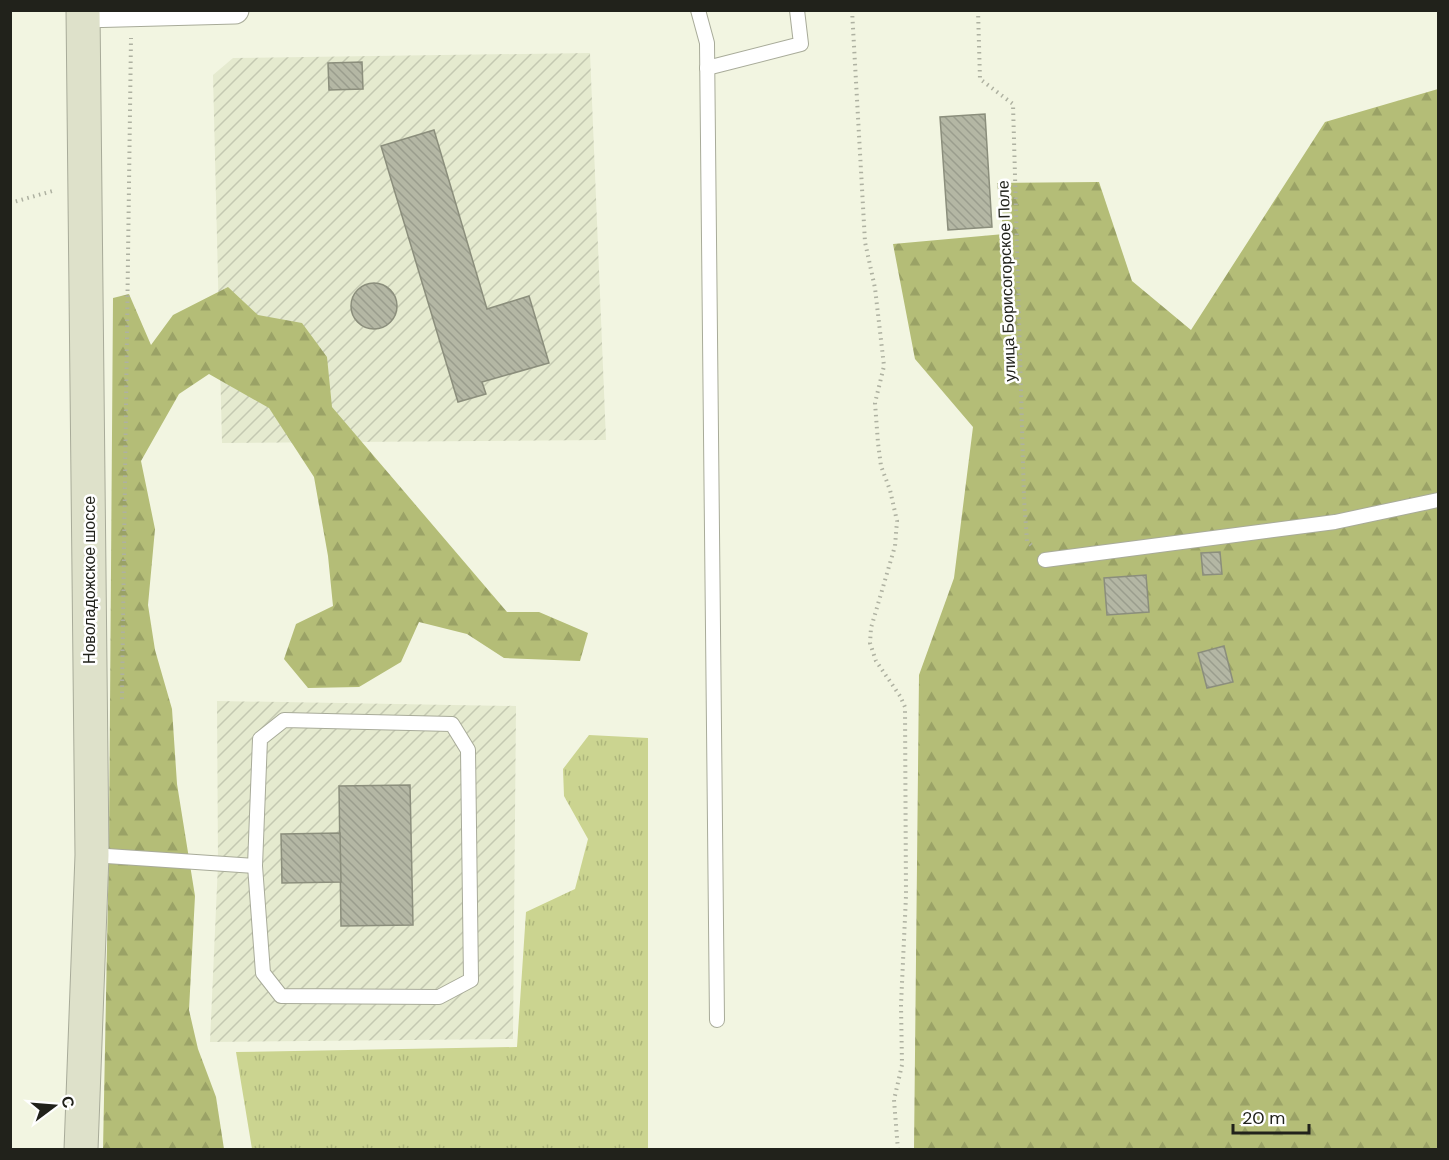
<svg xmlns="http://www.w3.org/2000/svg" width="1449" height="1160" viewBox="0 0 1449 1160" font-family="'DM Sans',sans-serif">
<defs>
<pattern id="industrial-furrows" width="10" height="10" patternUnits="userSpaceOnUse" patternTransform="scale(1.5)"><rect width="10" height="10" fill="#e5eacf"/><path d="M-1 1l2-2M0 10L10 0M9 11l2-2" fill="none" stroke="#c4c8b1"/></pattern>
<pattern id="grass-tufts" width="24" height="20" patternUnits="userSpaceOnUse" patternTransform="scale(1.5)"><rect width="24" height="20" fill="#cbd490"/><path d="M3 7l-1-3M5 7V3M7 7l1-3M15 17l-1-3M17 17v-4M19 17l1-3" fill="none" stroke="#aeb67c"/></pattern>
<pattern id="forest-firs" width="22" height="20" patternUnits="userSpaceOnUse" patternTransform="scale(1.5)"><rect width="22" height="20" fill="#b4bd77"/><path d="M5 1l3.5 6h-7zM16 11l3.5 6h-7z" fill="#9aa266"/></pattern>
<pattern id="building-back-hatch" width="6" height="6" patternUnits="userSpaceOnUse" patternTransform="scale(1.5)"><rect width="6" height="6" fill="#b4b7a4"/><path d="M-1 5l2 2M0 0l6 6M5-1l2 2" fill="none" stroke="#9a9d8d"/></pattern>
</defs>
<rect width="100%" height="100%" fill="#f2f5e1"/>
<g fill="url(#industrial-furrows)">
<path d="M 590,53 L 606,440 L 222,443 L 213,75 L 233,58 Z"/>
<path d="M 217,701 L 516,706 L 513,1039 L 210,1042 L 218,864 Z"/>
</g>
<path fill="url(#grass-tufts)" d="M 589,735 L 648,738 L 648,1149 L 252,1149 L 236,1052 L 517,1047 L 526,912 L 575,889 L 588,839 L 564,796 L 563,769 Z"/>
<g fill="url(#forest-firs)">
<path d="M 1438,89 L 1438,1149 L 914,1149 L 919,675 L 954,578 L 973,427 L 915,359 L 893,244 L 1004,234 L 997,183 L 1099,182 L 1132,281 L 1191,330 L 1325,122 Z"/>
<path d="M 228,287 L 258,315 L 302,323 L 327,357 L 332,407 L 507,612 L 539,612 L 588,633 L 580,661 L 504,658 L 467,634 L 419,622 L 401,662 L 359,687 L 308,688 L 284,659 L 296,624 L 333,606 L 328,556 L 314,477 L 269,408 L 209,374 L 179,394 L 141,461 L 155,529 L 148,605 L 155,650 L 172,709 L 177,784 L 195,896 L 189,1010 L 198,1049 L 216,1097 L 224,1149 L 103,1150 L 109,844 L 113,298 L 129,294 L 151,345 L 173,315 Z"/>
</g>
<g fill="url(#building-back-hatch)" stroke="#8b8e7c" stroke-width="1.5">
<path d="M 362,62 L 363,89 L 329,90 L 328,63 Z"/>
<path d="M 985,114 L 992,227 L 948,230 L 940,117 Z"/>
<path d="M 434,130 L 487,309 L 529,296 L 549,363 L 482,382 L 486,394 L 458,402 L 381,146 Z"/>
<circle cx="374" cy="306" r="23"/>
<path d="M 1220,552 L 1222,574 L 1203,575 L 1201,553 Z"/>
<path d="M 1146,575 L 1149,612 L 1107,615 L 1104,578 Z"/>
<path d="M 1224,646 L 1233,682 L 1207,688 L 1198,653 Z"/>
<path d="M 410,785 L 413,925 L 341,926 L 339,786 Z"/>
<path d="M 340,833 L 341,882 L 282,883 L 281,834 Z"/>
</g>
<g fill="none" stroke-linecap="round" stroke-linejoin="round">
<defs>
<g id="lane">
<path d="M 698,10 L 707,43 L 717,1020"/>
<path d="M 707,68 L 801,44 L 797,10"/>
<path d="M 1045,560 L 1335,522 L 1438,500"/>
<path d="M 284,720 L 452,724 L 468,750 L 471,980 L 439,997 L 281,996 L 263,973 L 255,866 L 260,739 Z"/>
<path d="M 92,855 L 255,866"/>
</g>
<path id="street" d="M 83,14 L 235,10"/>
<path id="secondary" d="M 81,1150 L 92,855 L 83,10"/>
</defs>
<use href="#lane" stroke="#a8ab99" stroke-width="16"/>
<use href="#street" stroke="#a8ab99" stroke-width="29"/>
<use href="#secondary" stroke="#a8ab99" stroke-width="35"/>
<g stroke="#aeb1a1" stroke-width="4" stroke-dasharray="1.5 4.5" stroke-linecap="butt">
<path d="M 852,10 L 865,242 L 875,288 L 884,366 L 875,403 L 878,443 L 881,466 L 890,490 L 897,521 L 895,546 L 871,628 L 870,643 L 876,661 L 900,696 L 905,707 L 906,896 L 901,1005 L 902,1065 L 894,1100 L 898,1150"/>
<path d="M 978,10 L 980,79 L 1013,104 L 1024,499 L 1027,541 L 1034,548"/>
<path d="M 10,203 L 56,190"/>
<path d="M 122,699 L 131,38"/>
</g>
<use href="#lane" stroke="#fff" stroke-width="14"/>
<use href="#street" stroke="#fff" stroke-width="27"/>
<use href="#secondary" stroke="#dee1ca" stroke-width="33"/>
</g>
<g text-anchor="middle" stroke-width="5" stroke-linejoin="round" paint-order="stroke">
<g font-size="16" fill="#21221b" stroke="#fff">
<text transform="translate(1006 281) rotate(-92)" y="6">улица Борисогорское Поле</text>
<text transform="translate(89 580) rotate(-90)" y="6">Новоладожское шоссе</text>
</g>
</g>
<rect width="1449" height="1160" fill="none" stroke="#21221b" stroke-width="24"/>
<g transform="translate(54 1106) rotate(74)" stroke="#ffffff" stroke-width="4.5" paint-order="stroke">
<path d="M0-4.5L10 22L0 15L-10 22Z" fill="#21221b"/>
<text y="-9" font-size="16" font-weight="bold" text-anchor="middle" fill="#21221b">С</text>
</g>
<path d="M1233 1124v9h76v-9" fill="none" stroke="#21221b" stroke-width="3"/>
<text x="1242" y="1124" font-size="18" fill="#21221b" stroke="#ffffff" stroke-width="4.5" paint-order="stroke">20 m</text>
</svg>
